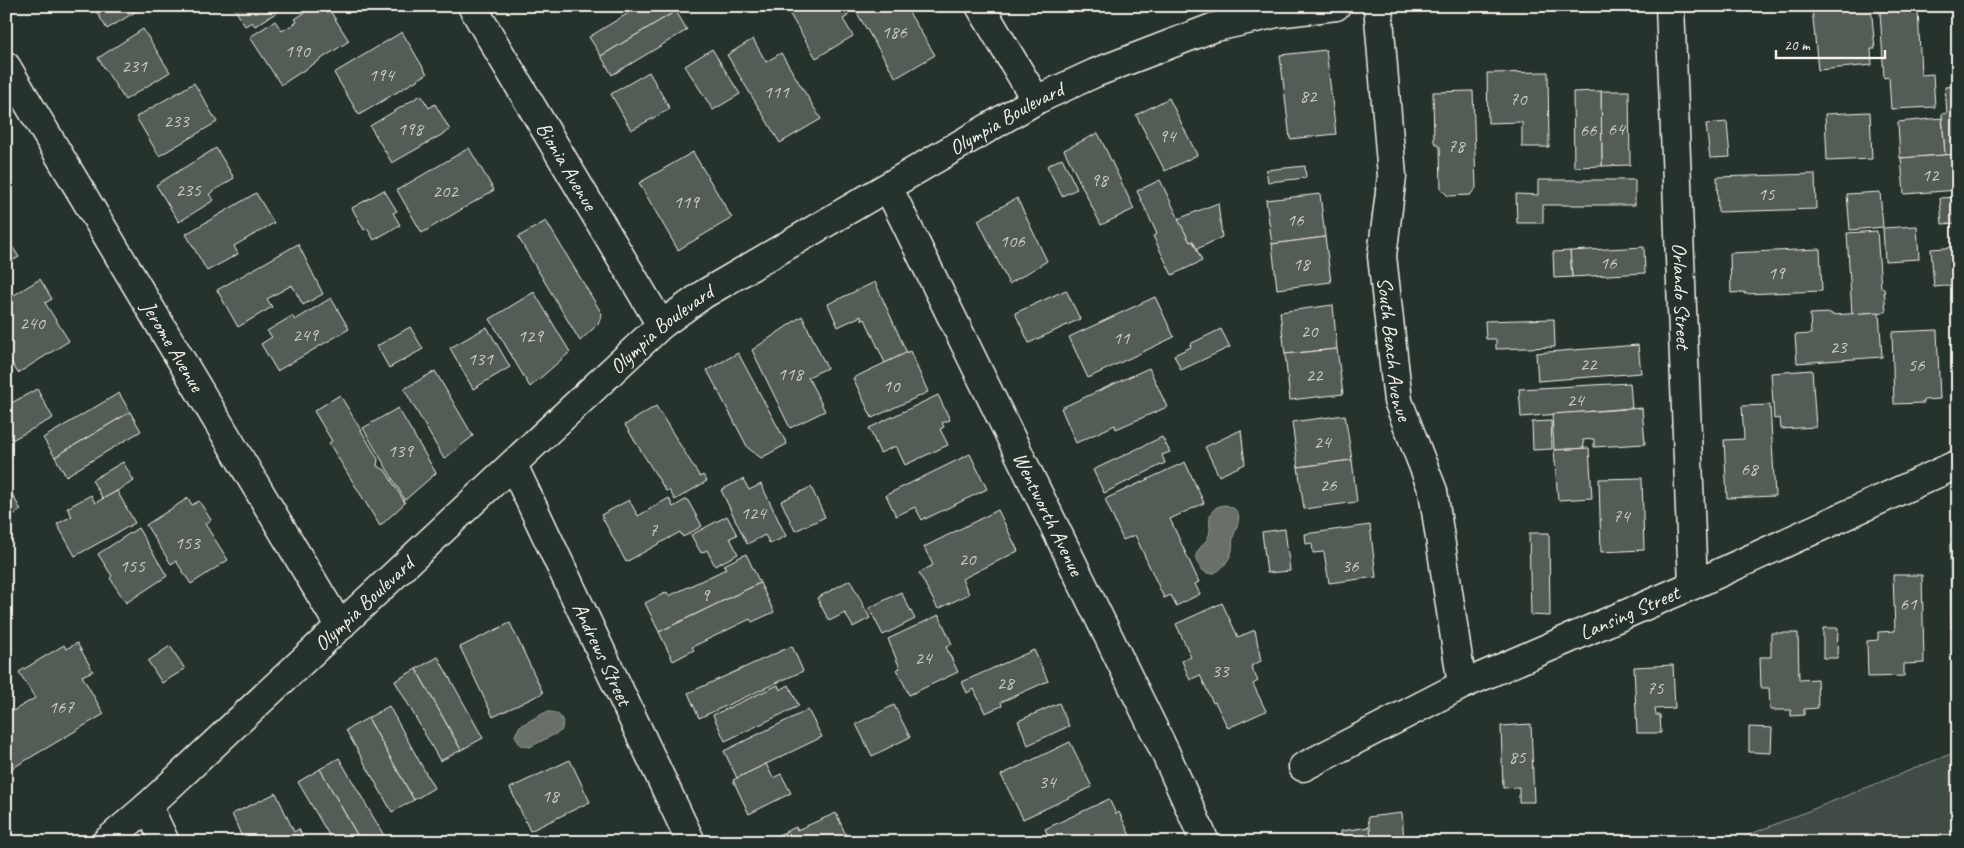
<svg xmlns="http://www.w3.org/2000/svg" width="1964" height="848" viewBox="0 0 1964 848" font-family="Caveat,sans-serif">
<rect width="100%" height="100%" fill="#26332d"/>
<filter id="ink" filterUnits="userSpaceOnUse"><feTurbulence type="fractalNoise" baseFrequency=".02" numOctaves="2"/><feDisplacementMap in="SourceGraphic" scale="10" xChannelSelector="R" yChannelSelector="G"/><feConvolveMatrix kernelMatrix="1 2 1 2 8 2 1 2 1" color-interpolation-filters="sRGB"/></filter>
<g filter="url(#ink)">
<path fill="#414b45" stroke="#9a9e96" d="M 1958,751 L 1958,842 L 1731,842 Z"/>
<g fill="#676f68" stroke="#9fa39b">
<path d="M 1225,505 C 1247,511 1237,523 1233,538 C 1232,543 1233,549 1231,554 C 1225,568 1209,584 1198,564 C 1190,552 1206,545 1209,535 C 1212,527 1207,519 1212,512 C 1215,507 1219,506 1225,505 Z"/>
<path d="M 546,712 C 559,711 566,719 561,731 L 530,747 L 520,745 L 515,735 L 520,726 Z"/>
</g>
<g fill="#525c55" stroke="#f4f1e8">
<path d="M 93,6 L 145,6 L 107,29 Z"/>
<path d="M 233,6 L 287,6 L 255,26 L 252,22 L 245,26 Z"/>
<path d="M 315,6 L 327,6 L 349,41 L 281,85 L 250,37 L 275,21 L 282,31 L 297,22 L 295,19 Z"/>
<path d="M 640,6 L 672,6 L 676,11 L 601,56 L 589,37 Z"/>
<path d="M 785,6 L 842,6 L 848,16 L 843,19 L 853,36 L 816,58 Z"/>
<path d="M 856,6 L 905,6 L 935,55 L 896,78 L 854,8 Z"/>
<path d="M 1831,6 L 1871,6 L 1875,49 L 1871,49 L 1872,65 L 1818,70 L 1812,8 Z"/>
<path d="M 1918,9 L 1921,75 L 1933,74 L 1935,107 L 1891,109 L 1889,77 L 1884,78 L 1880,11 Z"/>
<path d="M 676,11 L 687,30 L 612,75 L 601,56 Z"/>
<path d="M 143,29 L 170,72 L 125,100 L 98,58 Z"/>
<path d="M 402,32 L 427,74 L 359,115 L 334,73 Z"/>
<path d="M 753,39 L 766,62 L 781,53 L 821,119 L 780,143 L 727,55 Z"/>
<path d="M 712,49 L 740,94 L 713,110 L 685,66 Z"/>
<path d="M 1326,50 L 1336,134 L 1290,139 L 1280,55 Z"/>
<path d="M 649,72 L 670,109 L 631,130 L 611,94 Z"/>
<path d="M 1548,72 L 1549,147 L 1522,147 L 1522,122 L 1488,123 L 1487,73 Z"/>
<path d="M 194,83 L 217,122 L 159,156 L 136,117 Z"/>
<path d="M 1958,86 L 1958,154 L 1945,155 L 1942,114 L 1947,113 L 1945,87 Z"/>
<path d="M 1473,91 L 1476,188 L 1470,195 L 1448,196 L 1441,189 L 1440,147 L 1434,142 L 1433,92 Z"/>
<path d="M 1601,91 L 1629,91 L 1630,165 L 1602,166 Z"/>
<path d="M 1601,91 L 1602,166 L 1574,167 L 1573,92 Z"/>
<path d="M 421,95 L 429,108 L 435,104 L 450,130 L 392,163 L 370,126 Z"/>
<path d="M 1169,98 L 1197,155 L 1165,171 L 1136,115 Z"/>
<path d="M 1870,112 L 1872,159 L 1827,161 L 1825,114 Z"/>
<path d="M 1942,118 L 1945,155 L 1900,158 L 1898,122 Z"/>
<path d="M 1727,122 L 1730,157 L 1710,158 L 1706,124 Z"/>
<path d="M 1098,133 L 1134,209 L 1101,225 L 1064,150 Z"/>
<path d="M 216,148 L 234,178 L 209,194 L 214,200 L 179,222 L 156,185 Z"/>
<path d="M 469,148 L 494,190 L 422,233 L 397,190 Z"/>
<path d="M 693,152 L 732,218 L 678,250 L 639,183 Z"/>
<path d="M 1958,154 L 1958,190 L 1904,194 L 1901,158 Z"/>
<path d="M 1062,158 L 1077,189 L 1062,196 L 1047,166 Z"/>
<path d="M 1305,166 L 1306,178 L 1268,182 L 1266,170 Z"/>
<path d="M 1815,174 L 1816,209 L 1718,212 L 1717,177 Z"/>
<path d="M 1160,180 L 1190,242 L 1193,241 L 1202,261 L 1172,275 L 1153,236 L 1157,234 L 1137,191 Z"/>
<path d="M 1538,180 L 1635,180 L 1635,205 L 1543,205 L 1543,223 L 1517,223 L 1516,194 L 1538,195 Z"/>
<path d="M 384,190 L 397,211 L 393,213 L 400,225 L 374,240 L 367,228 L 364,230 L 352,208 Z"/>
<path d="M 1880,192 L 1883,227 L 1850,230 L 1847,194 Z"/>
<path d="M 256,193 L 274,223 L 234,246 L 238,254 L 207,271 L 186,234 Z"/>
<path d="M 1320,194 L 1325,237 L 1272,244 L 1266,200 Z"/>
<path d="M 1958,197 L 1958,223 L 1942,224 L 1940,198 Z"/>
<path d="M 1017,198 L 1047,261 L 1009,284 L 978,220 Z"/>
<path d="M 1218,203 L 1222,237 L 1197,249 L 1193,241 L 1190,242 L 1178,219 Z"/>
<path d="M 546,221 L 602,314 L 598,324 L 580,341 L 518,237 Z"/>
<path d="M 1917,226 L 1919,259 L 1885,261 L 1883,228 Z"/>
<path d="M 1877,231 L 1881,288 L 1884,288 L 1886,312 L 1852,314 L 1847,233 Z"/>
<path d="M 6,237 L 19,257 L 6,264 Z"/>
<path d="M 1325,237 L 1331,282 L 1277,289 L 1272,244 Z"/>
<path d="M 298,244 L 323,294 L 303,305 L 292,285 L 267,299 L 272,307 L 238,327 L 217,290 Z"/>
<path d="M 1644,247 L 1645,273 L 1572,277 L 1570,251 Z"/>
<path d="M 1958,247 L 1958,285 L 1934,287 L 1931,249 Z"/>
<path d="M 1820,249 L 1822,291 L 1744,294 L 1745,292 L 1731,293 L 1730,253 Z"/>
<path d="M 1570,251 L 1572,277 L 1554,278 L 1553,252 Z"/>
<path d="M 40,279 L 52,299 L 45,303 L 69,341 L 18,373 L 6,354 L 6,300 Z"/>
<path d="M 875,282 L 907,353 L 885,363 L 865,319 L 862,320 L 861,316 L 838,327 L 828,304 Z"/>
<path d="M 1066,290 L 1080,319 L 1029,343 L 1015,313 Z"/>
<path d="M 534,292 L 570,352 L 530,387 L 490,319 Z"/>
<path d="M 1155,297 L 1174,337 L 1088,378 L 1069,337 Z"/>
<path d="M 331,298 L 349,329 L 277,371 L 261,344 L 272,337 L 267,331 L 292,316 L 295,320 Z"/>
<path d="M 1333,305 L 1337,349 L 1285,354 L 1280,312 Z"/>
<path d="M 1879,312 L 1882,357 L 1797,363 L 1795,335 L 1811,334 L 1810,314 L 1831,313 L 1832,315 Z"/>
<path d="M 802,316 L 827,368 L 808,377 L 825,411 L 790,428 L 752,350 Z"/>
<path d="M 1554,319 L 1555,347 L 1496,349 L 1496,339 L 1486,339 L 1485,321 Z"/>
<path d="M 410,327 L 423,349 L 389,368 L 377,346 Z"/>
<path d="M 487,327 L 510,367 L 473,389 L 450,348 Z"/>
<path d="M 1221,329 L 1230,347 L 1181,370 L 1174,355 L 1191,347 L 1190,344 Z"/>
<path d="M 1937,330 L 1940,399 L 1924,400 L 1924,403 L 1894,404 L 1892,332 Z"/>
<path d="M 1638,345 L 1641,373 L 1538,381 L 1536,353 Z"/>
<path d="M 1337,349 L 1343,394 L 1290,400 L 1285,354 Z"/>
<path d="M 910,351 L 928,392 L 872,418 L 853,378 Z"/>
<path d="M 738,353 L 787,444 L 761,458 L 748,448 L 707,370 Z"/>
<path d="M 1149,368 L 1167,407 L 1116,429 L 1115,425 L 1076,443 L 1061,408 Z"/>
<path d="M 1812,370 L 1816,427 L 1781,429 L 1780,418 L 1774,419 L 1771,373 Z"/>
<path d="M 435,371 L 473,436 L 444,459 L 404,389 Z"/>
<path d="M 1630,383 L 1632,408 L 1521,417 L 1519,389 Z"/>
<path d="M 37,389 L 53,418 L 6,443 L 6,406 Z"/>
<path d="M 119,393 L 130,412 L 55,457 L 43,438 Z"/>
<path d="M 340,395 L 378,459 L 377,466 L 385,470 L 405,503 L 380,526 L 329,443 L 332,441 L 314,411 Z"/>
<path d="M 938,395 L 950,420 L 942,423 L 944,427 L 940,429 L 948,445 L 905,465 L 896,446 L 880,453 L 869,428 Z"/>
<path d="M 1770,405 L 1775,496 L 1727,498 L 1724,440 L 1744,439 L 1742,406 Z"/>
<path d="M 656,406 L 700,477 L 703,475 L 707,481 L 675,500 L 669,490 L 666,491 L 625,425 Z"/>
<path d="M 398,408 L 436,473 L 405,500 L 363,428 Z"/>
<path d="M 1642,408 L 1645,444 L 1594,447 L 1594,439 L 1583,440 L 1584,448 L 1554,450 L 1552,414 Z"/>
<path d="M 130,412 L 141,431 L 66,476 L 55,457 Z"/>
<path d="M 1345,415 L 1352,460 L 1298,467 L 1292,422 Z"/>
<path d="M 1551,421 L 1552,449 L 1533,450 L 1532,422 Z"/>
<path d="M 1241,430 L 1245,464 L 1219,476 L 1205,447 Z"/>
<path d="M 1162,437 L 1170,452 L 1162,455 L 1165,463 L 1104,493 L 1093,470 Z"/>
<path d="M 1589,448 L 1592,498 L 1558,500 L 1554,450 Z"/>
<path d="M 970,454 L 987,489 L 925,519 L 925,517 L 922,520 L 915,507 L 896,516 L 886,495 Z"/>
<path d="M 1352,460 L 1357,502 L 1304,509 L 1298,467 Z"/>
<path d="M 123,462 L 134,481 L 103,499 L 92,480 Z"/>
<path d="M 1185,462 L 1204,503 L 1170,519 L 1199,582 L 1195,584 L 1200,594 L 1176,606 L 1171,595 L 1164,598 L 1135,535 L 1123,540 L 1105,499 Z"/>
<path d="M 1642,478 L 1644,550 L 1601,552 L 1599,479 Z"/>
<path d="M 743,479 L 749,490 L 761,484 L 786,536 L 770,544 L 765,535 L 747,544 L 721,490 Z"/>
<path d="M 811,487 L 825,517 L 795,531 L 781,501 Z"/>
<path d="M 9,489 L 21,510 L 6,519 L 6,490 Z"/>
<path d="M 117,491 L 135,523 L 75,556 L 57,524 L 72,516 L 67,508 L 91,495 L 95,503 Z"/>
<path d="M 188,498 L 192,505 L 199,501 L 211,520 L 205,524 L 228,560 L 191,584 L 176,561 L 171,564 L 146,525 Z"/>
<path d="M 669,498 L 673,507 L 687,499 L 702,526 L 683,537 L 680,532 L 626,562 L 601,515 L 629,500 L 638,516 Z"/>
<path d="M 998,510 L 1018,551 L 962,579 L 969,594 L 938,609 L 919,573 L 933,565 L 924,547 Z"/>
<path d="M 727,516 L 737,535 L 730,538 L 738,554 L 715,566 L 707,550 L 701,553 L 691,535 Z"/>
<path d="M 1370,525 L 1376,577 L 1329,583 L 1324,552 L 1313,553 L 1312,543 L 1306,544 L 1305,534 Z"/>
<path d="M 138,528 L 167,576 L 126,603 L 110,578 L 112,576 L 98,554 Z"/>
<path d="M 1285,529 L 1290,571 L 1267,573 L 1262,532 Z"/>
<path d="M 1529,533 L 1549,533 L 1550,616 L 1531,615 Z"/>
<path d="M 1950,544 L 1958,544 L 1958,628 L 1951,629 Z"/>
<path d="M 746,554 L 760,583 L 659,632 L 645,603 L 667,592 L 669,596 L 726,569 L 724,565 Z"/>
<path d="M 1893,575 L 1922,575 L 1924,663 L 1904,664 L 1904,676 L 1868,677 L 1867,641 L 1878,640 L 1878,632 L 1895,631 Z"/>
<path d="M 850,580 L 870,618 L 853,627 L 845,613 L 829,621 L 817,598 Z"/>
<path d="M 6,581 L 11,589 L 6,592 Z"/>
<path d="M 760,583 L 774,612 L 752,622 L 750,619 L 692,647 L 694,650 L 673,661 L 659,632 Z"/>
<path d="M 901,592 L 915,619 L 883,635 L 869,608 Z"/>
<path d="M 1222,603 L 1238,637 L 1255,630 L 1261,661 L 1251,666 L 1258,681 L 1253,684 L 1266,711 L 1228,728 L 1215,702 L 1213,703 L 1200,675 L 1190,680 L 1182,661 L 1191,657 L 1176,624 Z"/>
<path d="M 939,615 L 952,644 L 946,647 L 958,672 L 909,695 L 897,669 L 900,668 L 888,639 Z"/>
<path d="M 510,623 L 543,693 L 493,717 L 460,647 Z"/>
<path d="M 1823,628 L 1838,628 L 1837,658 L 1823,658 Z"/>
<path d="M 1771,633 L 1798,633 L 1799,680 L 1817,679 L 1818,708 L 1804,709 L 1804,715 L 1791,716 L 1791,710 L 1770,710 L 1769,688 L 1761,688 L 1760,657 L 1771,657 Z"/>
<path d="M 77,643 L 93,671 L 82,676 L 104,714 L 6,772 L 6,715 L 35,698 L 19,672 L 64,645 L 66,649 Z"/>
<path d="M 170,646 L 185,669 L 162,683 L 148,661 Z"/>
<path d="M 792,646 L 803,671 L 699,718 L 688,693 Z"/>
<path d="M 1034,650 L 1048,681 L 1001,702 L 1002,706 L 985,713 L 974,689 L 967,693 L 962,682 Z"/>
<path d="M 438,657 L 483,738 L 461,750 L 416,669 Z"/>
<path d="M 1673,665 L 1675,708 L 1655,709 L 1656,715 L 1660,715 L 1661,733 L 1637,733 L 1634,667 Z"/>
<path d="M 416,669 L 461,750 L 440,761 L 395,681 Z"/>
<path d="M 778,685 L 780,690 L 789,685 L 799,706 L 725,741 L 713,715 Z"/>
<path d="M 1059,703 L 1069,726 L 1028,745 L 1018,721 Z"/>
<path d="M 894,705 L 910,737 L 872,756 L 856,724 Z"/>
<path d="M 389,706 L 434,788 L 414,800 L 368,718 Z"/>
<path d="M 808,710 L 822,737 L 737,778 L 724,751 Z"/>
<path d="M 368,718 L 414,800 L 392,812 L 346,730 Z"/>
<path d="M 1531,724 L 1534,802 L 1519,802 L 1519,787 L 1503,788 L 1501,726 Z"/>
<path d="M 1749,727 L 1772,728 L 1771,753 L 1749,752 Z"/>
<path d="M 1070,742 L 1092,787 L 1023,819 L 1001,775 Z"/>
<path d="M 339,758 L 386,839 L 380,842 L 361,842 L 320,769 Z"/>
<path d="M 570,760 L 590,802 L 530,831 L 510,788 Z"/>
<path d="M 766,764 L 773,778 L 781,774 L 791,793 L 749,814 L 733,780 Z"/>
<path d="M 320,769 L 361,842 L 333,842 L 298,782 Z"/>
<path d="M 276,793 L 294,832 L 299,829 L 305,842 L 244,842 L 232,814 Z"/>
<path d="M 1109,799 L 1116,814 L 1119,812 L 1133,842 L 1051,842 L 1045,829 Z"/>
<path d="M 836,813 L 849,842 L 763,842 L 796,827 L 797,830 Z"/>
<path d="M 1402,813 L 1404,842 L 1371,842 L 1368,817 Z"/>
<path d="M 1370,827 L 1371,842 L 1342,842 L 1341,831 Z"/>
</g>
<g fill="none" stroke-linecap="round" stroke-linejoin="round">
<defs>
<g id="minor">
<path id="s1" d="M 472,6 L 661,325"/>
<path d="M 980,6 L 1036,100"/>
<path id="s2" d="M 1378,6 L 1392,176 L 1382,256 L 1398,401 L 1433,491 L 1462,685"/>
<path id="s3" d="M 1670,6 L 1693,585"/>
<path id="s4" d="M 6,66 L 340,627"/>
<path id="s5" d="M 888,187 L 1165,752 L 1205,842"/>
<path id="s6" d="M 513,465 L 691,842"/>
<path id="s7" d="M 1303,767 L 1462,685 L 1693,585 L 1958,464"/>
<path d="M 148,806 L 165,842"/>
<path id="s8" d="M 106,842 L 148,806 L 661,325 L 704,294 L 1036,100 L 1095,73 L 1212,28 L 1277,13 L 1336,6"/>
</g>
</defs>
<use href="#minor" stroke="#f4f1e8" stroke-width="31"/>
<use href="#minor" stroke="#26332d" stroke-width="28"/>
</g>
</g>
<g text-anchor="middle" stroke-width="4" stroke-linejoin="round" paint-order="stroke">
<g font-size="19" fill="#ccccc3">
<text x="894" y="38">186</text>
<text x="297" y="57">190</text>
<text x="134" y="72">231</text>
<text x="381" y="81">194</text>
<text x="776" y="98">111</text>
<text x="1308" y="102">82</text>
<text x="1518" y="105">70</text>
<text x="176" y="127">233</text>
<text x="410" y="135">198</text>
<text x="1616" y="135">64</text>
<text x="1588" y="136">66</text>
<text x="1167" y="142">94</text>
<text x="1456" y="152">78</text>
<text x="1930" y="181">12</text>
<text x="1099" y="186">98</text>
<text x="188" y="196">235</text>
<text x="445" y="197">202</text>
<text x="1766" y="200">15</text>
<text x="686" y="208">119</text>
<text x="1295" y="226">16</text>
<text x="1012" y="247">106</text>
<text x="1608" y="269">16</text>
<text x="1301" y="270">18</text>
<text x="1776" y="279">19</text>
<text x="32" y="329">240</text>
<text x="1309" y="337">20</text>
<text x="305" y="341">249</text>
<text x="530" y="342">129</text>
<text x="1121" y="344">11</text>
<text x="1838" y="353">23</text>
<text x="480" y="365">131</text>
<text x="1588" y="370">22</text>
<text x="1916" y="371">56</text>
<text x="790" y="380">118</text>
<text x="1314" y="381">22</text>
<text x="891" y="392">10</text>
<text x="1575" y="406">24</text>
<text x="1322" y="448">24</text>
<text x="400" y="457">139</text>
<text x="1749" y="475">68</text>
<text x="1328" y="491">26</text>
<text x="753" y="519">124</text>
<text x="1621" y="522">74</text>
<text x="653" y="536">7</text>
<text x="187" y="549">153</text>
<text x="967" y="565">20</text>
<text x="132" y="572">155</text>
<text x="1350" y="572">36</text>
<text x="705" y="601">9</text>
<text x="1908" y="610">61</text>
<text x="923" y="664">24</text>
<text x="1220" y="677">33</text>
<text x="1005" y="689">28</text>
<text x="1655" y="694">75</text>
<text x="61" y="713">167</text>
<text x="1517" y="763">85</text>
<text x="1047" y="788">34</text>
<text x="550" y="802">18</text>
</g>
<g font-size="21" fill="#f4f1e8" stroke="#26332d">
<text dy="7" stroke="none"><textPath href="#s8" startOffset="1161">Olympia Boulevard</textPath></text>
<text dy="7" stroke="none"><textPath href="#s1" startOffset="186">Bionia Avenue</textPath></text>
<text dy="7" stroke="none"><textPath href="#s3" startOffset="290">Orlando Street</textPath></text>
<text dy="7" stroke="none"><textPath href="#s8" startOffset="756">Olympia Boulevard</textPath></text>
<text dy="7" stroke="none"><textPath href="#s4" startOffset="326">Jerome Avenue</textPath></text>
<text dy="7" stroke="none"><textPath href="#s2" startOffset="345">South Beach Avenue</textPath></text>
<text dy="7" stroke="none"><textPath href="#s5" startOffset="364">Wentworth Avenue</textPath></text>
<text dy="7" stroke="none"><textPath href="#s8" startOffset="351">Olympia Boulevard</textPath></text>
<text dy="7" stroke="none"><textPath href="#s7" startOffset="361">Lansing Street</textPath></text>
<text dy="7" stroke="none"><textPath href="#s6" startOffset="209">Andrews Street</textPath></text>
</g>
</g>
<rect width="1964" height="848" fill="none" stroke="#26332d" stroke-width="25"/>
<rect x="12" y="12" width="1939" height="823" fill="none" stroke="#f4f1e8" stroke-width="2" filter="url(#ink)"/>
<path d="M1776 50v8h109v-8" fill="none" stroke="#f4f1e8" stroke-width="2.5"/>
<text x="1784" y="50" font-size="15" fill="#f4f1e8" stroke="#26332d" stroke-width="4" paint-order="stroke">20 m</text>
</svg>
